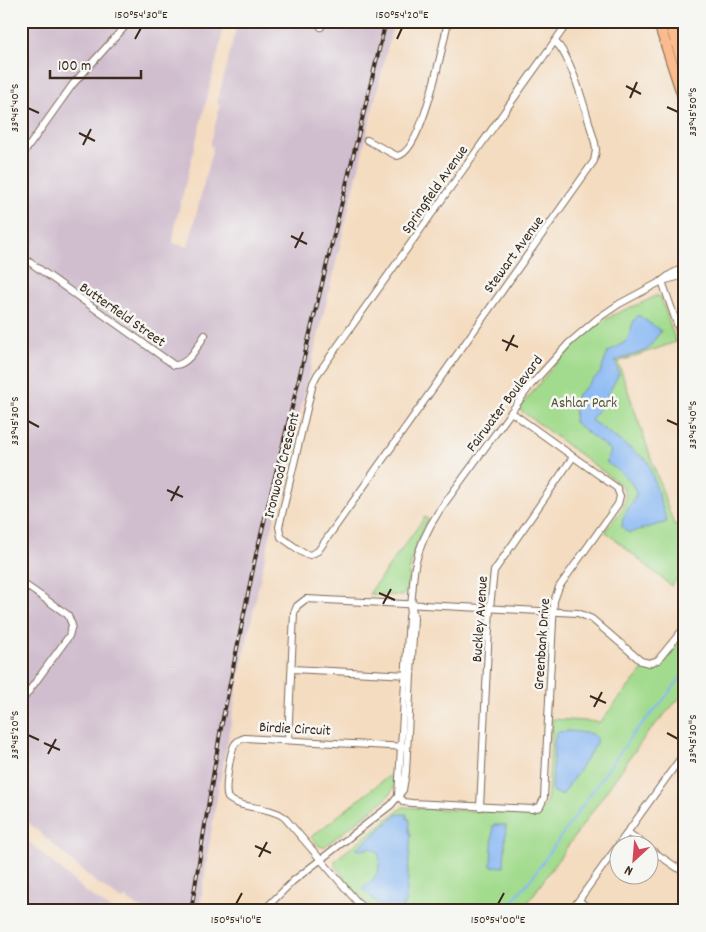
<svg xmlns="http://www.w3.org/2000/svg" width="706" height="932" font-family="Dekko,sans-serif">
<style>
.industrial{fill:#d0bdce}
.green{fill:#a2db8d;stroke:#6e8256}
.water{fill:#88b8f4;stroke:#627189}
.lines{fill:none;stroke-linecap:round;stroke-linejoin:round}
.stream{stroke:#88b8f4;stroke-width:2}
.street-casing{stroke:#7c6857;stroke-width:8}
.primary-casing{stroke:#7c6857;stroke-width:12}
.street{stroke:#fff;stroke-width:6}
.primary{stroke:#fbbb8c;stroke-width:10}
.rail-casing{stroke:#3b2a1e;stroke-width:4}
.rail{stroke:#f6f6f2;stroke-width:2;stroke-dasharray:5.5;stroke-linecap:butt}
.ticks{fill:none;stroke:#3b2a1e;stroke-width:2}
.labels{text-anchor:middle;stroke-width:5;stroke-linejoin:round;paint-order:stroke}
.street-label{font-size:15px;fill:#3b2a1e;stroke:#f6f6f2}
.park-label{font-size:15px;fill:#55563a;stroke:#f6f6f2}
.neatline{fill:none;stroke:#3b2a1e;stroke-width:2}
.ticks-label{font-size:12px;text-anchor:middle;fill:#3b2a1e}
</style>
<rect width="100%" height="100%" fill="#f6f6f2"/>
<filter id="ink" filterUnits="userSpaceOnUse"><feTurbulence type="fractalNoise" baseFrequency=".02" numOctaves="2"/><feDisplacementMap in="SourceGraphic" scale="10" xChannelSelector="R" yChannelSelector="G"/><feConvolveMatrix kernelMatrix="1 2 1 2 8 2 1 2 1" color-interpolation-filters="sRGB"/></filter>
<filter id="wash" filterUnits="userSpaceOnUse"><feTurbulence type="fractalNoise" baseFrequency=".0096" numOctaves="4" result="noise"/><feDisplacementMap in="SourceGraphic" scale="20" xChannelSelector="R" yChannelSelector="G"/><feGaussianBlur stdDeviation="1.12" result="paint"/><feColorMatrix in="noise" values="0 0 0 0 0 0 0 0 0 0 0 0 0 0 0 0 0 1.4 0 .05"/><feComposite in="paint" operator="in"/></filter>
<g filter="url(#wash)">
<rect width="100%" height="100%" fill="#f4dcc0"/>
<g class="industrial">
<polygon points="22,21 223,21 221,42 176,221 173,243 188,247 213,147 210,146 220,105 217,103 238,21 394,21 265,557 240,673 215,808 199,911 145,911 126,898 122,900 93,880 21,816"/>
<polygon points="21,835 86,892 113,911 21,911"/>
</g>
<g class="green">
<path d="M655 296H659L661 298 676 342 618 362 674 525 685 522V570L671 586 605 531C615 517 634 502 621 485L519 409C546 376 572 338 610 317 625 308 641 305 655 296Z"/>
<path d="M425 517 428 519C415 543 409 565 407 591L402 596 369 594Z"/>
<path d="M685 633V692L646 735 522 911H375L360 896 335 866V860L403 807 533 814C543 809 546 806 548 795L552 719 600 722 645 667 657 665Z"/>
<path d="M394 772 398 773C396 784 393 791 386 799L324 847 319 846 311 837Z"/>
</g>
<g class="water">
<path d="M638 315 661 331 647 350 615 361 619 374 602 405 591 420 648 461 667 522 629 533 622 527C622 514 631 506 636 494 633 478 618 471 606 462L611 451 574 422 575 401 577 395 600 373 608 352 625 342 629 336 633 322Z"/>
<path d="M570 731 593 734C597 737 597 741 595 746L563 794 561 795 552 791 554 742 557 732Z"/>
<path d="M398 814H407V819H410L409 833H411L406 904H403V911H385L362 888C375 881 383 868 378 852L371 848 361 850 356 849Z"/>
<polygon points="493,825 506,825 504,867 491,866"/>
</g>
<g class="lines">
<polyline class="stream" points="504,911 531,879 632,735 662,702 685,672"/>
</g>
</g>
<g filter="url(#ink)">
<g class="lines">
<g class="street-casing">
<g id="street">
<polyline points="316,21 321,27"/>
<path d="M555 42C572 55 588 120 595 143L596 150 594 161 318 551 310 555 303 553 281 537 279 527 313 383 317 375 569 21"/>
<path d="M367 140 397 156C422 154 443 44 448 21"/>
<polyline points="21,157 73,84 130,21"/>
<path d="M21 256 174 365C188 366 198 345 205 335"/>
<polyline points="663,280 671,274 685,267"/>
<polyline points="662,281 685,347"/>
<polyline points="21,582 68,615 72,625 69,636 21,702"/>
<polyline points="292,669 409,675"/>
<polyline points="288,740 294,613 297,606 306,599 578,613 592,619 641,661 649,663 658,660 685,627"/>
<path d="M398 796 409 617C413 600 412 583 415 566 419 546 428 528 439 511L530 386 569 343 597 319 619 304 662 281 685 275"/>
<polyline points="398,796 404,802 412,803 532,809 540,807 544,798 554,601 559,587 618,504 620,496 617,488 511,412"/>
<polyline points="480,807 490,608 494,571 573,457"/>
<polyline points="627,832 644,844"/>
<polyline points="648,848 685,873"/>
<polyline points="579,901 593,911"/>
<polyline points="21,907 26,911"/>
<polyline points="263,911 293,881 391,805 403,790 406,772 414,618 412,607"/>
<path d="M365 911 284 817C267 805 242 810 228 798 224 791 230 751 235 744 238 740 241 739 245 738L407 747"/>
<polyline points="571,911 685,752"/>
</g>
</g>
<g class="primary-casing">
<g id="primary">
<polyline points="658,21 685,103"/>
<polyline points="669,21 685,70"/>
</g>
</g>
<use href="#street" class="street"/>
<use href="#primary" class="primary"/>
<g class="rail-casing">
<polyline id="rail" points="191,911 220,733 255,559 386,21"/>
</g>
<use href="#rail" class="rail"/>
</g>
</g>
<path class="ticks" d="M135 39 141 28M397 39 402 28M626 86 641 94M630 98 637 82M667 107 678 112M28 108 39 113M79 133 95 141M83 145 91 129M291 236 307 244M295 248 303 232M502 340 518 347M506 351 514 335M667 420 678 425M28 421 39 427M167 490 183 497M171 501 179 486M379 593 395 600M383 604 391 589M590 696 606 703M594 707 602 692M667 733 678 739M28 735 39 740M44 743 60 750M48 754 56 739M255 846 271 853M259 857 267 842M236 904 242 893M498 904 504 893"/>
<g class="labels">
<g class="street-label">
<text transform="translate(434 189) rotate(-55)" y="5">Springfield Avenue</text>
<text transform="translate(513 254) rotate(-54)" y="5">Stewart Avenue</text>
<text transform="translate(123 314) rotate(35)" y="5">Butterfield Street</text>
<text transform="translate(504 403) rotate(-53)" y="5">Fairwater Boulevard</text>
<text transform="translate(281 465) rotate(-76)" y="5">Ironwood Crescent</text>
<text transform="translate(479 619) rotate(-86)" y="5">Buckley Avenue</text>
<text transform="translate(541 644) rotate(-86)" y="5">Greenbank Drive</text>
<text transform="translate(295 728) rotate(3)" y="5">Birdie Circuit</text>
</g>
<g class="park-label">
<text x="584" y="407">Ashlar Park</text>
</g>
</g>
<rect width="706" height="932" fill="none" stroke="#f6f6f2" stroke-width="55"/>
<g transform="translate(634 860) rotate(206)"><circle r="24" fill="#f6f6f2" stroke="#aba49d"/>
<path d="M0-4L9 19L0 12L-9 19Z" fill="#d1495b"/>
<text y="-8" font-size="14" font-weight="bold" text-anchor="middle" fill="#3b2a1e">N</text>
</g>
<path d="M50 70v8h91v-8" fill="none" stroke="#3b2a1e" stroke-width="2.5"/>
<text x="58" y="70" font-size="15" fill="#3b2a1e" stroke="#f6f6f2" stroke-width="4" paint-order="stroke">100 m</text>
<rect x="28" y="28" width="650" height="876" class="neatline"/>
<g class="ticks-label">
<text x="141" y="18">150°54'30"E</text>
<text x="402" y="18">150°54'20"E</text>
<text transform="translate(14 108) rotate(-90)" y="4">33°45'40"S</text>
<text transform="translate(692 112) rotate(-90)" y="4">33°45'50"S</text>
<text transform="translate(14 421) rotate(-90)" y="4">33°45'30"S</text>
<text transform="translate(692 425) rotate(-90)" y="4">33°45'40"S</text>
<text transform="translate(14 735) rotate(-90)" y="4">33°45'20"S</text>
<text transform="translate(692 739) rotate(-90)" y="4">33°45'30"S</text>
<text x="236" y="923">150°54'10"E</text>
<text x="498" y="923">150°54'00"E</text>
</g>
</svg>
